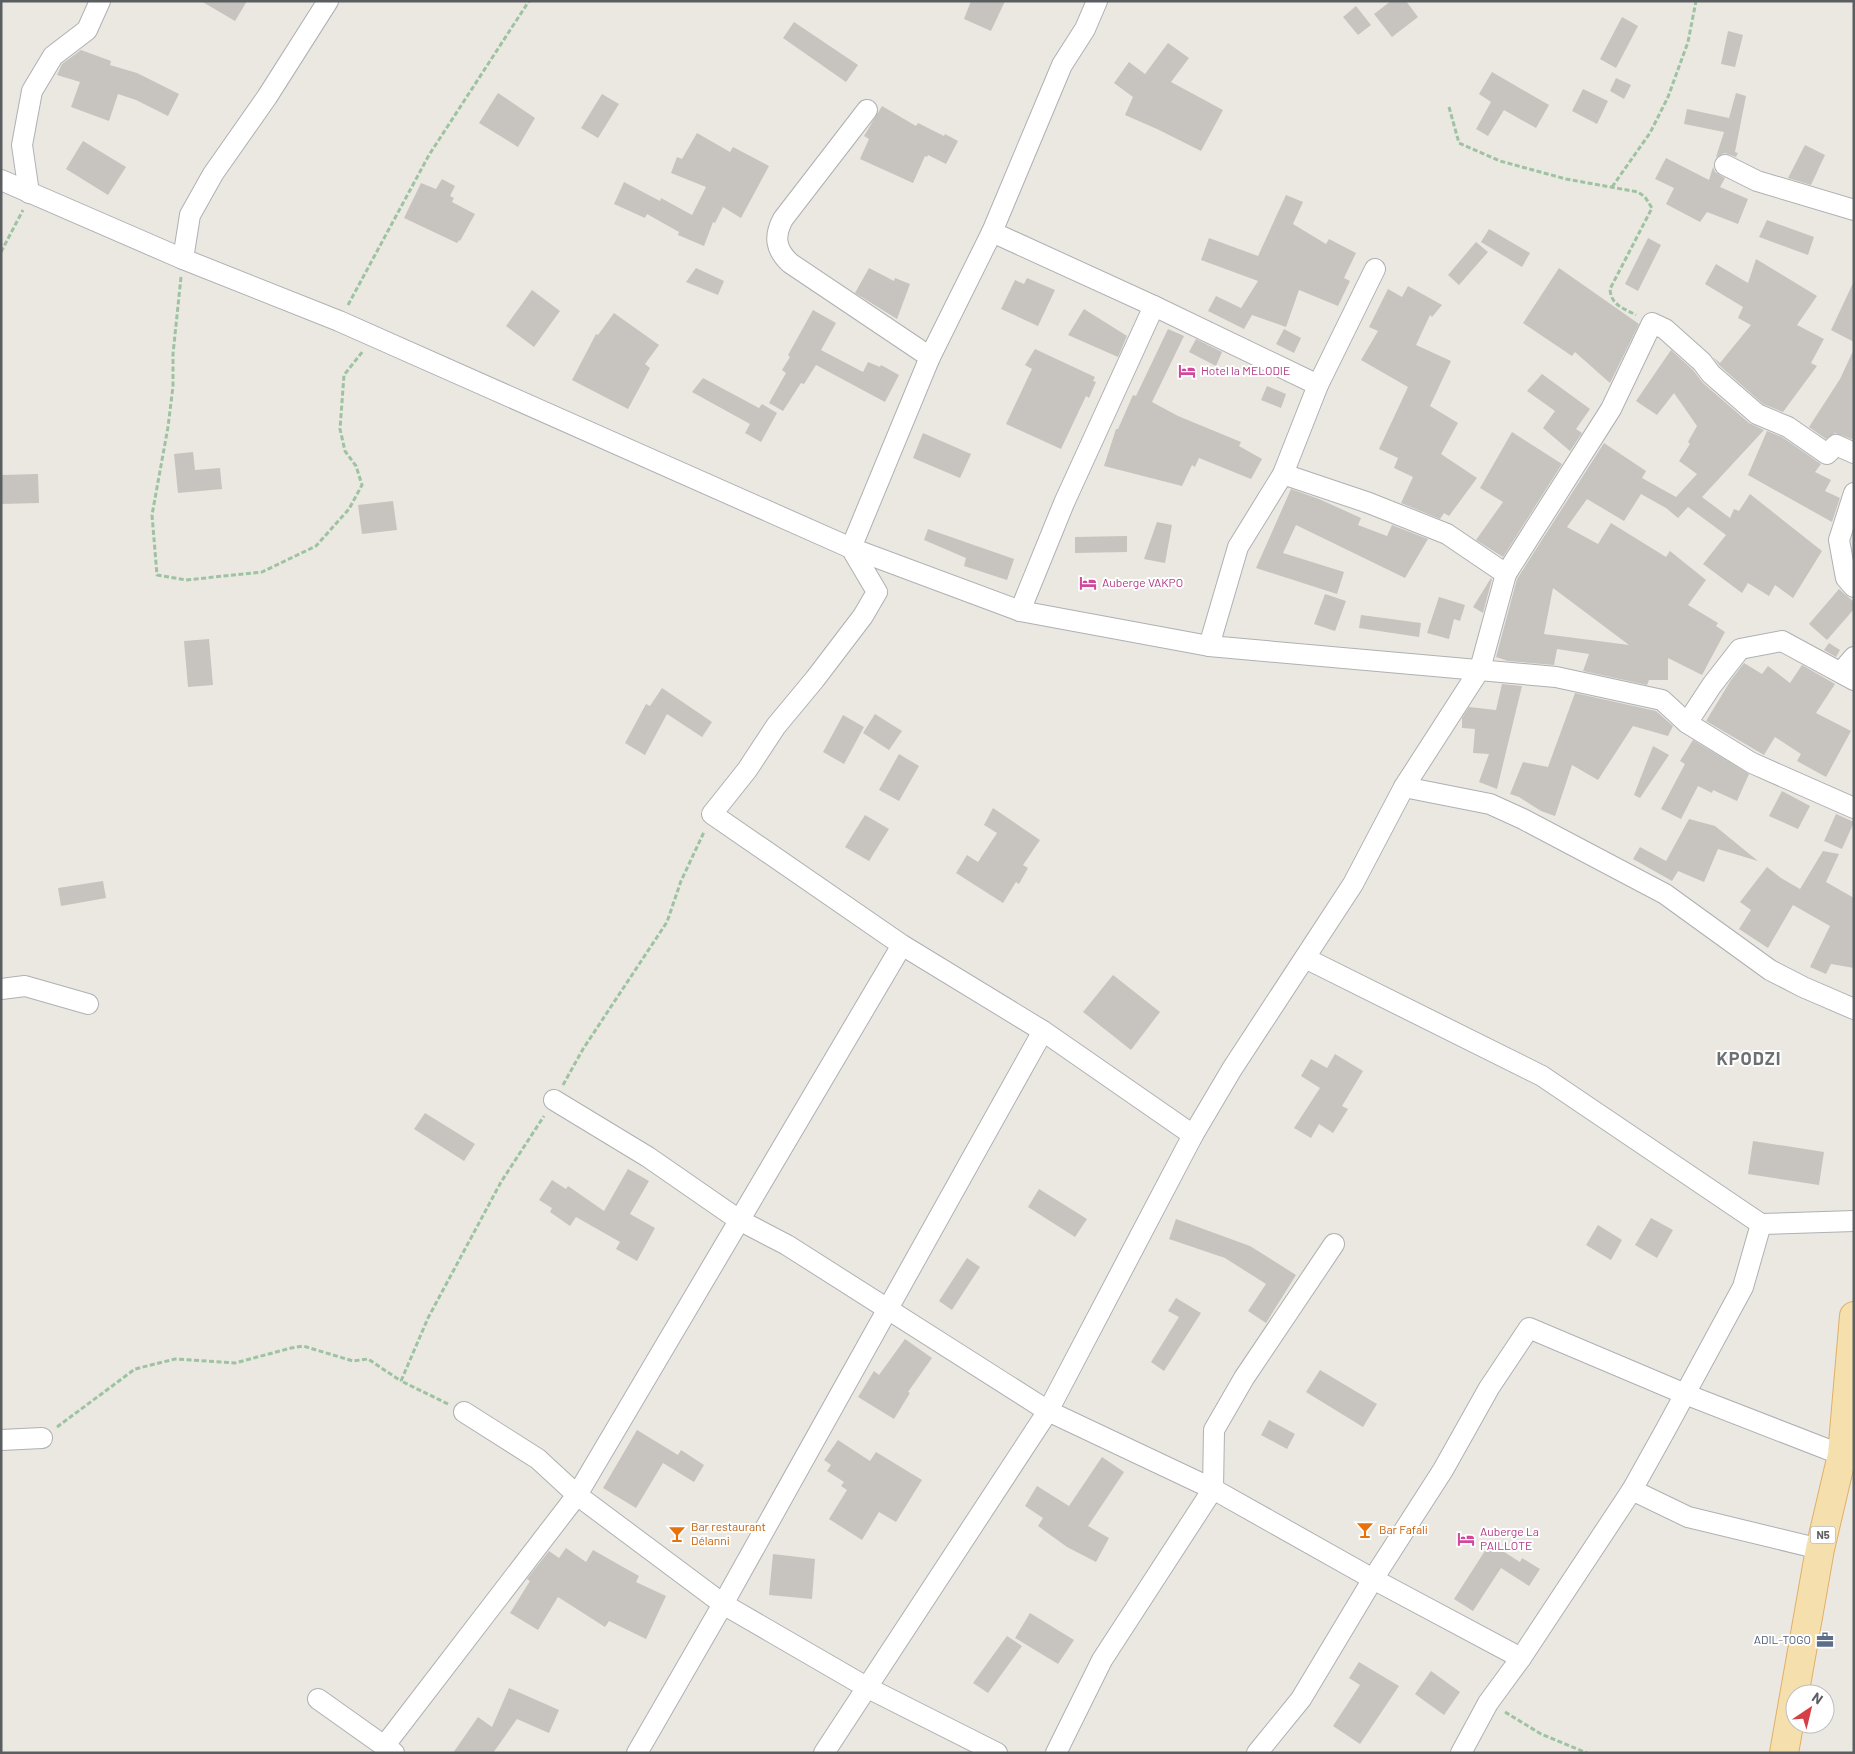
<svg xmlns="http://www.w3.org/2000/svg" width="1855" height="1754" font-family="Barlow,sans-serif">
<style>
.building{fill:#c7c3bf;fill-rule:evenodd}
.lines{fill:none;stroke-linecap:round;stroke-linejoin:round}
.street-casing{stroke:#aeb0b3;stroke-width:22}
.primary-casing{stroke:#e1ae66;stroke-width:30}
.path{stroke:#9dc3a2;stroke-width:3;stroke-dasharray:5 2.5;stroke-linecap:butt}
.street{stroke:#fff;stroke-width:20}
.primary{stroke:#f5e0ad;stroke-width:28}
.labels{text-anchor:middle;stroke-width:4;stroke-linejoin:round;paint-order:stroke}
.shield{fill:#fff;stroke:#8c8e90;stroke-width:1}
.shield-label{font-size:11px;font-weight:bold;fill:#5a5e61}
.hotel-label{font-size:12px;fill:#b23c85;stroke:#fff;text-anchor:start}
.food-label{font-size:12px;fill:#c56008;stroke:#fff;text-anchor:start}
.service-label{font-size:12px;fill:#4e5e75;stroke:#fff;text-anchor:end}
.district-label{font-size:18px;font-weight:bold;letter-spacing:1px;fill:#6c7073;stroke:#fff}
</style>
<rect width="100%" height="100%" fill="#ebe8e2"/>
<g class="building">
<polygon points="201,1 247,1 235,21"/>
<polygon points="971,1 1005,1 991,31 964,19"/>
<polygon points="1391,1 1406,1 1418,17 1392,37 1374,14"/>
<polygon points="1356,6 1371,25 1358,35 1343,17"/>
<polygon points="1622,17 1638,26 1616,68 1600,59"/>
<polygon points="794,22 858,65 846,82 783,38"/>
<polygon points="1728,31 1743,35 1735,67 1721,64"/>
<polygon points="1168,43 1189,58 1171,82 1223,110 1201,151 1157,129 1125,115 1133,97 1114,83 1129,62 1145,74"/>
<polygon points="81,50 111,61 110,65 137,73 179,94 168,116 136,100 118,94 109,121 71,107 80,82 57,75 62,64"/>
<polygon points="1492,72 1549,105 1536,128 1504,110 1488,136 1476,129 1491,102 1479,94"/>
<polygon points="1616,78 1631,85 1624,99 1610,91"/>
<polygon points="1583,89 1608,101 1597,124 1572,111"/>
<polygon points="498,93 535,118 518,147 479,123"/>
<polygon points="1736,93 1746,96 1735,152 1738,153 1736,157 1725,153 1716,157 1724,132 1684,124 1687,109 1729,118"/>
<polygon points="602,94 619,104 598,138 581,128"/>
<polygon points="882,106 916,126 918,123 944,136 945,134 958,141 946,164 928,155 927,157 925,156 913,183 860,159 869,139 864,136"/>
<polygon points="697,133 730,152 733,147 769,166 741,218 723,207 715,223 713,222 704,246 678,235 679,232 647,214 645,218 614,204 624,182 660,201 661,198 692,215 706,187 671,173 677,157 682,159"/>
<polygon points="83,141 126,167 108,195 66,169"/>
<polygon points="1805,145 1825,155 1811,185 1788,178"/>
<polygon points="1666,158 1709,180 1713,167 1715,172 1725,178 1720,187 1748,199 1738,224 1707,212 1700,222 1666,204 1674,188 1655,179"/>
<polygon points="442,179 455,186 450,196 454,198 452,202 475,214 460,241 459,240 457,243 404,218 421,183 436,189"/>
<polygon points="1286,195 1303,202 1293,224 1326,244 1329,239 1356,253 1344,278 1350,281 1338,306 1299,290 1286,327 1252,315 1244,329 1208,311 1216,296 1241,308 1258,281 1201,260 1209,238 1258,256"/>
<polygon points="1767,220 1814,237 1808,255 1759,237"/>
<polygon points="1489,229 1530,253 1522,267 1481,242"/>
<polygon points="1648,238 1661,245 1638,291 1625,284"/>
<polygon points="1476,242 1488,252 1459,285 1448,275"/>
<polygon points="1756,259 1817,296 1797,325 1824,339 1811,363 1817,366 1783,412 1763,404 1720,366 1713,357 1720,363 1751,325 1738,318 1743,307 1705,284 1716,264 1748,283"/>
<polygon points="696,268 724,281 718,295 686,282"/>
<polygon points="869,268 894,281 895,278 910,284 897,319 855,293"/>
<polygon points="1559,268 1639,324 1610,383 1575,352 1572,356 1523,323"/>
<polygon points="1027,278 1055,290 1038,326 1001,309 1015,280 1024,284"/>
<polygon points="1854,281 1854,342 1831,330"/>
<polygon points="1408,286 1442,305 1432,317 1430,315 1416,345 1451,361 1430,406 1458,423 1441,454 1477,478 1449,516 1444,513 1440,519 1401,503 1413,477 1394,468 1398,458 1379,449 1408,387 1361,360 1378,331 1369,327 1388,289 1402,297"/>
<polygon points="532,290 560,311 534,347 506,326"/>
<polygon points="1084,309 1127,336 1118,357 1068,335"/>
<polygon points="813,310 836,323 821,350 863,372 868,362 880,367 881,365 899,375 885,402 816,365 804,384 801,383 783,411 769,403 786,373 782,370 790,357 788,355"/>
<polygon points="614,313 659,345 645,364 650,368 628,409 572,380 596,334 598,335"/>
<polygon points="1168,329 1184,336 1152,402 1178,416 1241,442 1239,446 1262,459 1251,479 1199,458 1195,467 1192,465 1182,486 1104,466 1116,429 1118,429 1133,395 1136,396"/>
<polygon points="1284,329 1301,338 1294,353 1276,344"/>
<polygon points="1196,339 1222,352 1216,366 1189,352"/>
<polygon points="1035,349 1095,377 1093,381 1096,382 1089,398 1086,396 1061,449 1006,424 1032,369 1025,365"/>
<polygon points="1854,349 1854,440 1835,433 1826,439 1809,427 1840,379"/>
<path d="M1671 350 1693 370 1703 383 1749 423 1764 430 1702 497 1730 518 1734 509 1739 511 1750 494 1822 551 1793 598 1775 585 1769 596 1748 583 1742 593 1703 564 1726 535 1688 507 1678 518 1666 508 1641 494 1624 521 1587 499 1567 527 1598 544 1611 523 1666 557 1670 551 1706 580 1688 605 1718 623 1716 626 1725 632 1702 675 1668 658V680H1649L1647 685 1583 671 1589 654 1557 649 1554 665 1508 661 1496 657 1517 579 1604 443 1646 471 1642 478 1676 497 1697 474 1679 461 1690 444 1688 442 1697 426 1674 393 1657 415 1636 401ZM1553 588 1629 645 1544 634Z"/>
<polygon points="1542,374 1590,409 1576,429 1582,433 1570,451 1543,428 1555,411 1527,391"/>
<polygon points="703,378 759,408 762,404 777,413 761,442 745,433 750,424 692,392"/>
<polygon points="1267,386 1286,394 1281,408 1261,400"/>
<polygon points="1767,431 1782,437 1821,464 1815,472 1831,480 1825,491 1840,498 1832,522 1748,475"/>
<polygon points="1512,432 1562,464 1503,557 1476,540 1503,502 1480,488"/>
<polygon points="923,433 971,454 960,478 913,458"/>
<polygon points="193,452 195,470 220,468 222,489 178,493 174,454"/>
<polygon points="38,474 39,503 1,504 1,475"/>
<polygon points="1291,489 1319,499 1361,518 1358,525 1387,536 1392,525 1428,539 1405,578 1296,525 1283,553 1344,572 1337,594 1256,568"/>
<polygon points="393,501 397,530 362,534 358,505"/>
<polygon points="1157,522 1172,525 1165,563 1144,559"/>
<polygon points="928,529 1014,559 1007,580 964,566 966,558 924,540"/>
<polygon points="1127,536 1127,552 1075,553 1075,537"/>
<polygon points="1491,578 1492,579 1483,613 1473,607"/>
<polygon points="1839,589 1854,602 1854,609 1827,640 1809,624"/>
<polygon points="1325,594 1346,601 1335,631 1314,624"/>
<polygon points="1439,597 1465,605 1460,621 1454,619 1449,639 1427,633"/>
<polygon points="1361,615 1421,623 1419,637 1359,628"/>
<polygon points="209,639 213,685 188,687 184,641"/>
<polygon points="1829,643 1840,650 1836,657 1824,650"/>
<polygon points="1744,663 1762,674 1768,666 1790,683 1802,665 1835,684 1816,713 1851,731 1826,777 1797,761 1801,754 1775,737 1764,755 1706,721 1731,680"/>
<polygon points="1502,684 1522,686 1497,789 1479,782 1489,754 1473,753 1475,729 1462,728 1462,718 1469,707 1496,710"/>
<polygon points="662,688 712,722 702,737 667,714 645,755 625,743 646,704 650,706"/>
<polygon points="1575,693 1656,711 1673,726 1668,736 1633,726 1598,780 1572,765 1555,816 1541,811 1519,797 1510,794 1523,762 1548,767"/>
<polygon points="875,714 902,731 889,750 863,733"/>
<polygon points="843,715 864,727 844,764 823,752"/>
<polygon points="1693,740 1749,774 1737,801 1713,790 1712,793 1698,786 1681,819 1661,809 1685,764 1680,761"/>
<polygon points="1653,746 1669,755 1640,798 1634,795"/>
<polygon points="899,754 919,766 899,801 879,790"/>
<polygon points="1782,791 1810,806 1798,829 1769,816"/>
<polygon points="993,808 1040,840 1023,865 1028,868 1019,884 1016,882 1003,903 956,873 967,855 978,862 997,833 984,825"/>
<polygon points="1836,814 1854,822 1842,849 1824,841"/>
<polygon points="865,815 889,829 869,861 845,847"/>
<polygon points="1689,819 1715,826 1758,861 1718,849 1704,882 1678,871 1672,881 1633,859 1640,847 1666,861"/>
<polygon points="1823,851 1839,854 1826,882 1854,898 1854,968 1831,964 1826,974 1810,967 1830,926 1793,905 1768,948 1739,929 1751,910 1740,902 1767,867 1781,878 1800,889"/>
<polygon points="103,881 106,898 61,906 58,888"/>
<polygon points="1113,975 1160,1012 1131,1050 1083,1012"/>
<polygon points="1335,1054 1363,1071 1342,1106 1348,1109 1333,1133 1319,1124 1311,1138 1294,1128 1320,1088 1301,1076 1311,1059 1327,1068"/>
<polygon points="425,1113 475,1144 464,1161 414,1129"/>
<polygon points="1753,1141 1824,1152 1819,1185 1748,1174"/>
<polygon points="628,1169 649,1181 630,1214 655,1228 637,1261 616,1249 620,1242 576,1217 570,1226 550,1212 552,1208 539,1200 552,1180 566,1189 568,1186 604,1211"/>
<polygon points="1039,1189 1087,1219 1075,1237 1028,1207"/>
<polygon points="1651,1218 1673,1230 1657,1258 1635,1245"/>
<polygon points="1176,1219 1250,1246 1296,1275 1266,1323 1248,1311 1266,1284 1225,1258 1169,1239"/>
<polygon points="1598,1225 1622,1240 1611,1260 1586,1245"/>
<polygon points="967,1258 980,1267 952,1310 939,1301"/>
<polygon points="1176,1298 1201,1313 1164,1371 1151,1362 1179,1317 1168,1311"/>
<polygon points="905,1339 932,1358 908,1392 910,1393 894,1419 858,1397 874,1371 879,1375"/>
<polygon points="1320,1370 1377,1404 1363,1427 1306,1392"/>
<polygon points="1269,1420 1295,1434 1287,1449 1261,1435"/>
<polygon points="637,1430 678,1455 681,1450 704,1465 694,1482 663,1463 636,1508 603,1488"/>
<polygon points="838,1440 870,1461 876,1452 922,1480 896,1522 879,1512 862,1540 829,1519 847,1490 841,1486 844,1482 827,1471 831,1465 824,1460"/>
<polygon points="1102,1457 1124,1472 1088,1526 1109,1538 1096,1562 1067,1547 1038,1526 1043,1518 1025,1506 1037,1486 1069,1506"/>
<polygon points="1490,1543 1520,1562 1522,1558 1540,1569 1529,1586 1501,1568 1473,1611 1454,1599"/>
<polygon points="566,1548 586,1562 593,1550 639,1576 636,1582 666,1596 646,1639 609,1621 605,1627 558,1597 538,1630 510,1613 530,1581 527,1579 549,1551 559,1558"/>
<polygon points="773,1554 815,1559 812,1599 769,1595"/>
<polygon points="1030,1613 1074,1640 1058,1664 1015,1638"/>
<polygon points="1007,1636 1022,1646 988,1693 973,1683"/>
<polygon points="1359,1662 1399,1686 1360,1744 1333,1726 1360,1685 1349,1678"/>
<polygon points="1431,1671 1460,1692 1444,1715 1415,1694"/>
<polygon points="509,1688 559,1710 549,1733 517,1719 493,1753 453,1753 478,1717 492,1727"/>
</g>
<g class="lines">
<g class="street-casing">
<g id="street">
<polyline points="1097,1 1085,29 1062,65 992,232 930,357 851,548 877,592 863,616 815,679 776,726 747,770 712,814 902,945 1043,1031 1193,1135"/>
<path d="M867 110 783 219C774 236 775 249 790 263L930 357"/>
<polyline points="1725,165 1757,181 1854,210"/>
<polyline points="1,180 183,259 339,321 851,548 1020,611 1209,646 1556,677 1662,700 1687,723 1712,685 1740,649 1782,641 1854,680"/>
<polyline points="29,193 22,145 32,91 53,56 87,30 100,1"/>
<polyline points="992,232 1154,306 1318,385"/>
<polyline points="183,259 190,215 213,174 267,97 328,1"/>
<polyline points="1283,474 1369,503 1447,534 1506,574"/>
<polyline points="1854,493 1839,540 1846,578 1854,587"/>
<polyline points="1020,611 1064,503 1154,306"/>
<polyline points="1209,646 1238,547 1283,474 1318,385 1375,269"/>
<polyline points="1841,672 1854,657"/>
<polyline points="1687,723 1752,763 1854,808"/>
<polyline points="1404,787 1490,804 1523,819 1665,894 1770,970 1803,987 1854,1009"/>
<polyline points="1305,958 1542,1076 1761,1224 1854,1221"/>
<polyline points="1,989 25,986 88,1004"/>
<polyline points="554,1100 648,1157 739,1220 787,1245 1048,1411 1213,1489 1373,1579 1521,1658"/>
<polyline points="464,1412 538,1459 577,1495 723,1604 868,1688 997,1753"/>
<polyline points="1,1440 42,1438"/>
<polyline points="1632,1490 1688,1517 1820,1549"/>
<polyline points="318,1699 394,1753"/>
<polyline points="385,1745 577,1495 902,945"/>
<polyline points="637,1753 723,1604 1043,1031"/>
<polyline points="824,1753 1048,1411 1193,1135 1232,1069 1353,884 1404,787 1480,669 1506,574 1611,409 1652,323 1665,329 1702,362 1711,374 1757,414 1788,427 1827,454 1836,445 1854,453"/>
<polyline points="1056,1753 1102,1660 1213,1489 1214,1430 1244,1378 1334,1244"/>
<polyline points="1257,1753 1301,1699 1373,1579 1443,1470 1489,1388 1529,1328 1685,1394 1842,1455"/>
<polyline points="1461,1753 1488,1703 1521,1658 1632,1490 1666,1429 1743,1287 1761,1224"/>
</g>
</g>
<g class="primary-casing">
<polyline id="primary" points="1784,1753 1820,1549 1842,1455 1854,1316"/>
</g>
<g class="path">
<path d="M1449 107 1459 143 1500 161 1566 179 1638 192 1645 197 1652 208 1610 289C1611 305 1623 308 1636 315"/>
<polyline points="1612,187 1650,133 1668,97 1688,42 1696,1"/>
<polyline points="1,252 23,210"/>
<polyline points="181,277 173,354 173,386 168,427 152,515 157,575 186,580 262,572 316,546 349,509 362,485 356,466 345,451 340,429 344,375 363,351"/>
<polyline points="348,305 429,155 529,1"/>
<polyline points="563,1085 583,1049 667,922 681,881 704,832"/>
<polyline points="448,1404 401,1381 428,1318 501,1182 544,1116"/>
<polyline points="57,1427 135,1369 175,1359 235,1363 291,1348 303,1346 353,1361 368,1359 401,1381"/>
<polyline points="1505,1712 1541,1734 1587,1753"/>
</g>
<use href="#street" class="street"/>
<use href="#primary" class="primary"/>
</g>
<defs>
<g id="hotel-bare" transform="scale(1.35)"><path d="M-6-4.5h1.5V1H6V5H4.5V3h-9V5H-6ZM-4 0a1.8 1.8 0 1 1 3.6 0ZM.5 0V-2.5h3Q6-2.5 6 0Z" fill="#d1479c" stroke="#fff" stroke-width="2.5" paint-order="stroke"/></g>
<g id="bar-bare" transform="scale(1.35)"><path d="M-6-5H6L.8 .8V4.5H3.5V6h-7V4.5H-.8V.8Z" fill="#e8710a" stroke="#fff" stroke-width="2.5" paint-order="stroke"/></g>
<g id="office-bare" transform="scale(1.35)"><path d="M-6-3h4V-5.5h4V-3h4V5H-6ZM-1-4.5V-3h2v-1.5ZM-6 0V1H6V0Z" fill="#5c6f8a" stroke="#fff" stroke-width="2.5" paint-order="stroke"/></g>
</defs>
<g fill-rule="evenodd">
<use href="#hotel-bare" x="1187" y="371"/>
<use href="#hotel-bare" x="1088" y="583"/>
<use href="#bar-bare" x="1365" y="1530"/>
<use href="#bar-bare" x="677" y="1534"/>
<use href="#hotel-bare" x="1466" y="1539"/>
<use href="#office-bare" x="1825" y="1640"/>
</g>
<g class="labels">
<rect class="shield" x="1810.5" y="1526.5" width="25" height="17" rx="4"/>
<g class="shield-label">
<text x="1823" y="1539">N5</text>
</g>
<g class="hotel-label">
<text x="1201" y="375">Hotel la MELODIE</text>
<text x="1102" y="587">Auberge VAKPO</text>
<text x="1480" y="1536">Auberge La<tspan x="1480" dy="14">PAILLOTE</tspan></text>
</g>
<g class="food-label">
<text x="691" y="1531">Bar restaurant<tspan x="691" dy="14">Délanni</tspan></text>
<text x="1379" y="1534">Bar Fafali</text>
</g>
<g class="service-label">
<text x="1811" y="1644">ADIL-TOGO</text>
</g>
<g class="district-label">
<text x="1749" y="1065">KPODZI</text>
</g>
</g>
<rect width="1855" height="1754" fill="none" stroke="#5a5e61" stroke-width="5"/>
<g transform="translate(1810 1709) rotate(35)"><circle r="24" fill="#ffffff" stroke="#bdbfc0"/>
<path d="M0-4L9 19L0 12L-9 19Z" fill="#d53f47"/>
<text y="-8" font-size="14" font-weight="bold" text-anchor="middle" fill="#5a5e61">N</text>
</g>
</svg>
